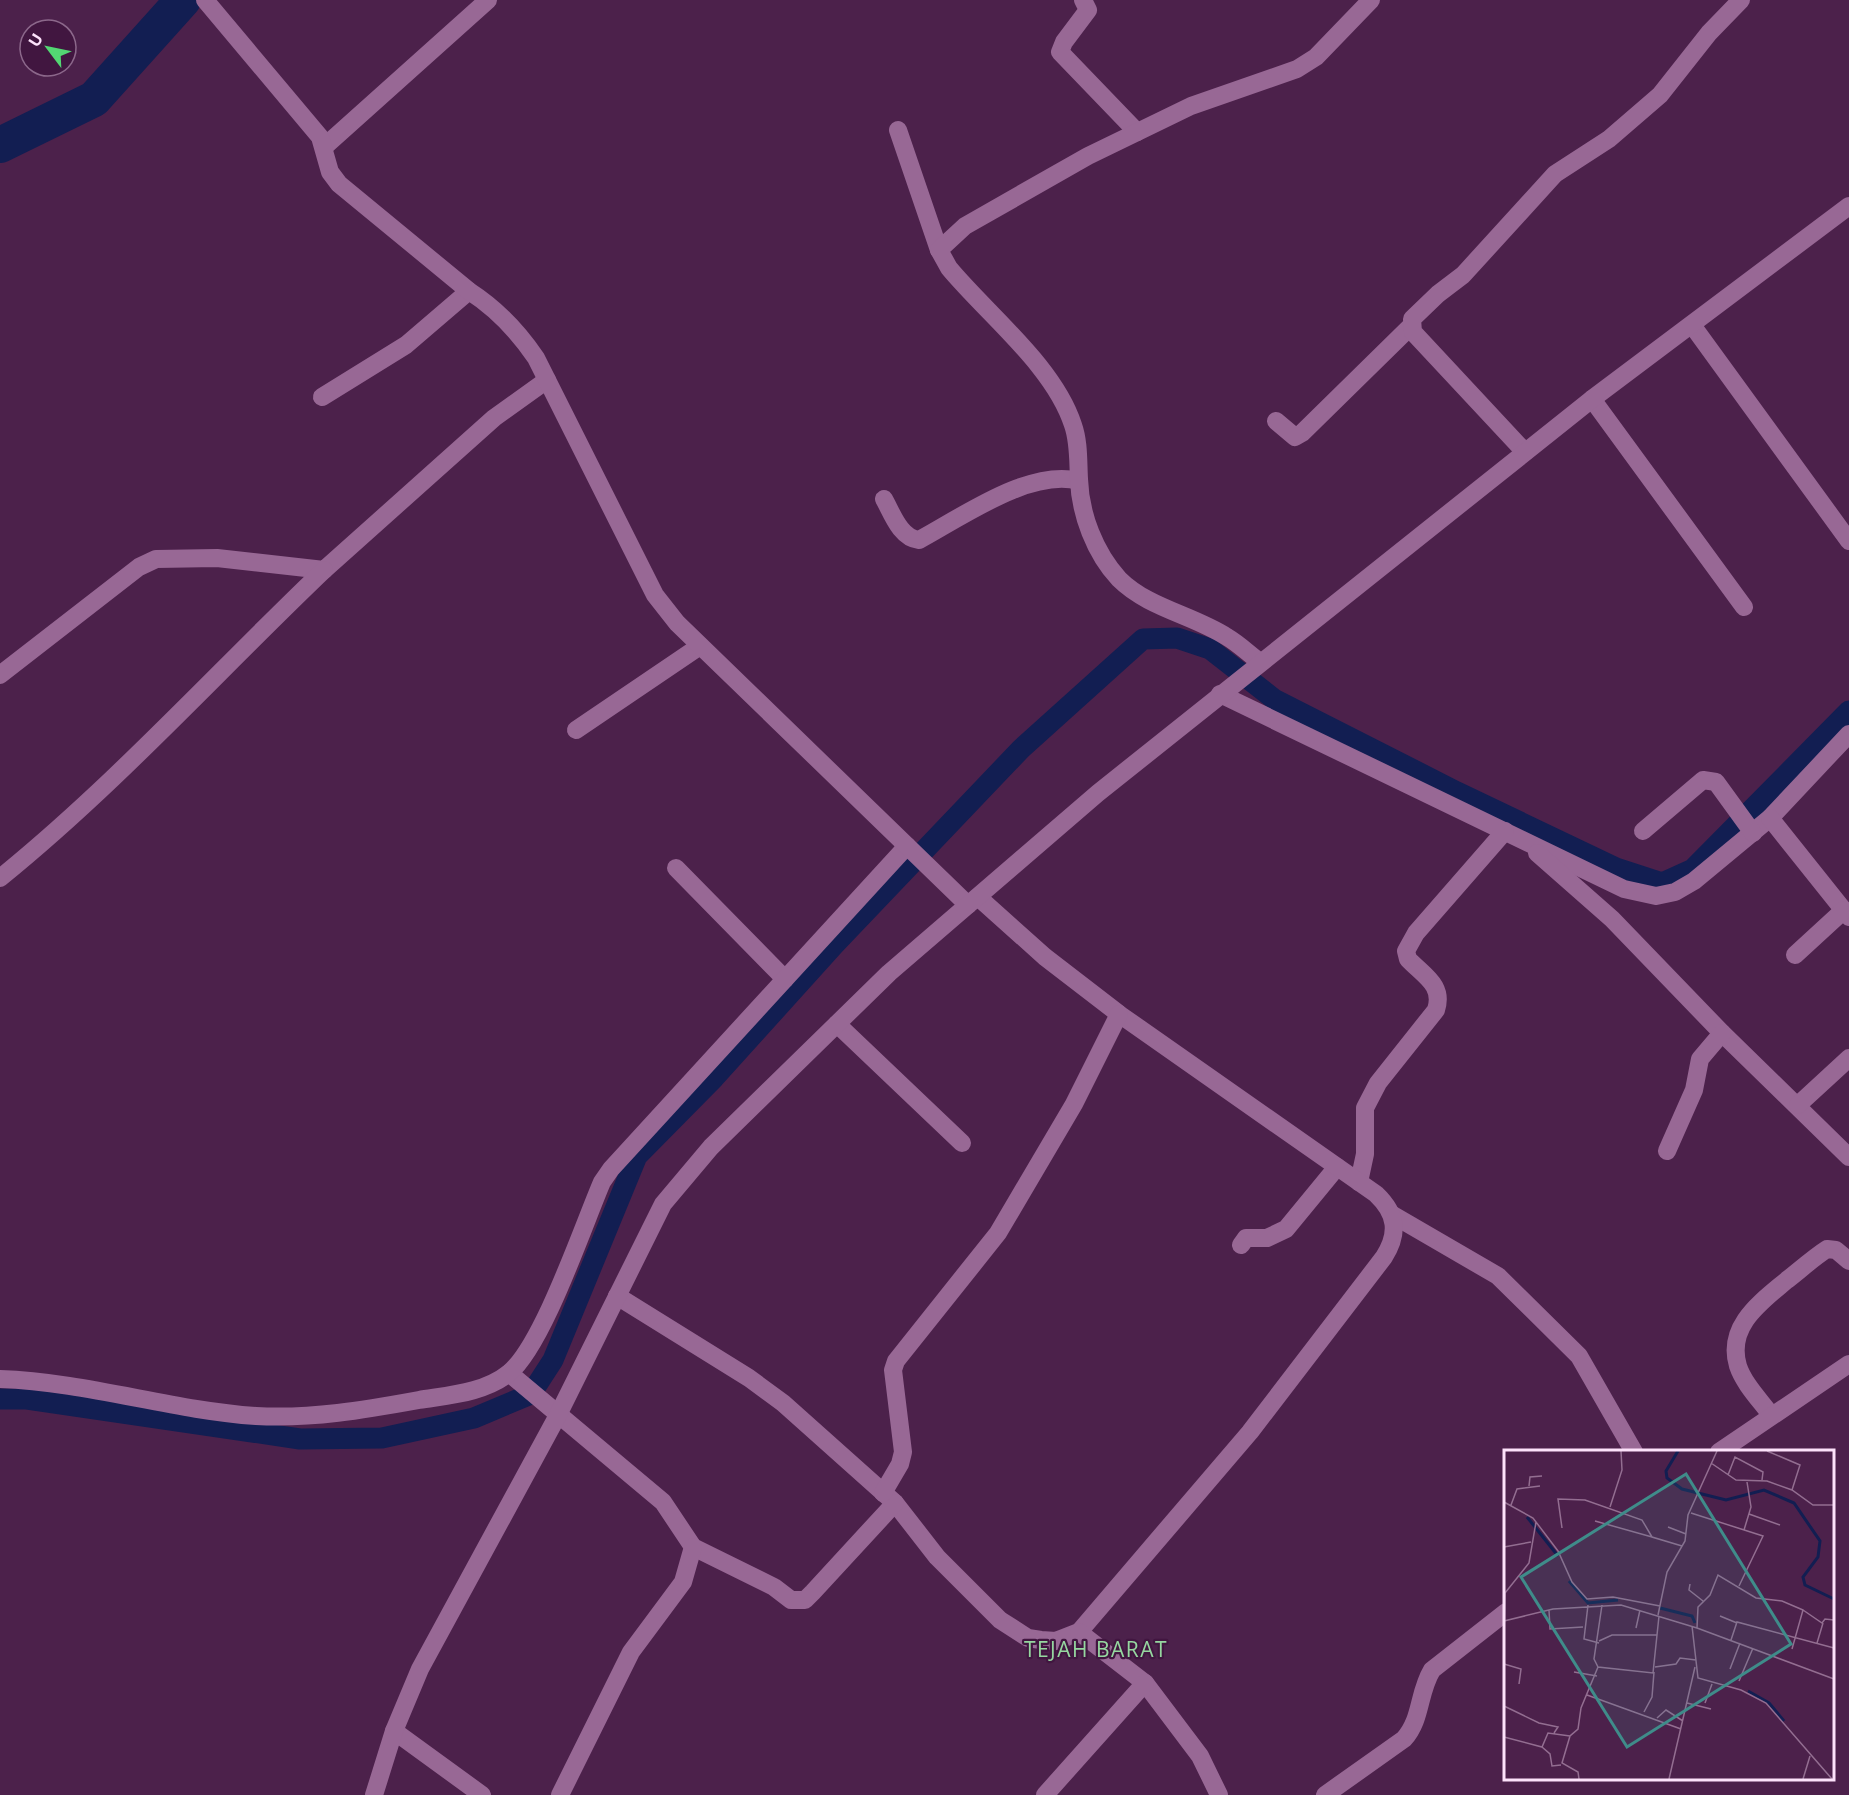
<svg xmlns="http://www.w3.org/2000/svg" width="1849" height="1795" font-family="'Open Sans',sans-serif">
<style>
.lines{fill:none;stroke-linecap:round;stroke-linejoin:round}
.canal{stroke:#121e52;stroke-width:21}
.river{stroke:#121e52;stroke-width:36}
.street{stroke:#986895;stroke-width:18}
.secondary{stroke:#986895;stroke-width:18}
.labels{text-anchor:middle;stroke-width:4.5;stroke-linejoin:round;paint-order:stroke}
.quarter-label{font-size:21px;letter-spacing:1.5px;fill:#96d7a0;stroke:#411640}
.inset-river{fill:none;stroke:#121e52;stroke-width:3}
.inset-road{fill:none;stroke:#936e91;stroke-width:1.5}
.view{fill:#3f8c8a;fill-opacity:0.15;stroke:#3f8c8a;stroke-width:3}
.inset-edge{fill:none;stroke:#fde2fb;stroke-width:3}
</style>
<rect width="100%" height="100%" fill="#4c214b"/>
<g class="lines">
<polyline class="canal" points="0,1399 27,1399 300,1439 382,1438 474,1418 531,1394 553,1360 637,1156 714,1078 835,944 1021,749 1143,639 1177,638 1210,649 1274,699 1457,792 1616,868 1662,883 1693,869 1849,711"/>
<polyline class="river" points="0,145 94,99 183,0"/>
<g class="street">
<polyline points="1083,0 1088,10 1064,42 1060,52 1137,132"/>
<polyline points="898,130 939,250"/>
<polyline points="324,147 488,0"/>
<polyline points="1692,325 1849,541"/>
<polyline points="322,397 406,345 469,291"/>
<polyline points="1592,399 1744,607"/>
<polyline points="1276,421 1295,437 1302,433 1412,325"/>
<polyline points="1525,452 1413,332 1412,319 1438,294 1463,275 1555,174 1609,139 1660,95 1709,33 1741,0"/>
<path d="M884 499C892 513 900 538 919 540 962 517 1030 468 1079 481"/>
<path d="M1260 662C1249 654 1239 644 1227 637 1193 615 1148 608 1119 579 1095 553 1080 514 1079 479 1078 461 1079 442 1073 425 1054 366 988 315 949 268L939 250 965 226 1088 156 1191 106 1297 69 1316 57 1371 0"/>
<polyline points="0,675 139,567 156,559 217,558 324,570 494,418 547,380"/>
<polyline points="1220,694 1624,889 1656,896 1675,892 1694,881 1770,818 1849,734"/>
<polyline points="576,730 700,646"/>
<polyline points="1770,818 1849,917"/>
<polyline points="1643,831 1703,780 1716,782 1753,833"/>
<polyline points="1537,853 1612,919 1722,1033 1849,1157"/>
<polyline points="676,868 785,979"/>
<path d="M0 878C116 784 216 673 324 570"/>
<polyline points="1795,955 1844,910"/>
<polyline points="837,1024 962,1143"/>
<polyline points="1798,1105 1849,1058"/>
<polyline points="1667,1151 1694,1090 1700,1059 1722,1033"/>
<path d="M1359 1182 1365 1154V1108L1378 1083 1436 1010C1444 985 1424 976 1408 959L1406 951 1416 933 1505 831"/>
<polyline points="1393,1215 1498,1276 1579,1356 1634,1452"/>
<polyline points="1241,1245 1246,1238 1267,1238 1286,1229 1337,1167"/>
<path d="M617 1296 749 1378 783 1403 895 1503 937 1557 1000 1620 1028 1638 1041 1640 1056 1641 1079 1632 1250 1432 1384 1257C1399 1233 1397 1214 1376 1194L1119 1014 1045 957 978 897"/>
<polyline points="509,1373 663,1502 693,1547 774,1587 791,1600 805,1600 813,1592 895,1503"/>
<path d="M0 1379C87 1382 170 1410 256 1416 312 1419 364 1410 419 1400 449 1395 484 1393 509 1373 543 1345 583 1226 602 1182L611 1169 907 846"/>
<path d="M1771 1415C1760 1400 1744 1384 1738 1366 1726 1326 1761 1302 1787 1280 1800 1270 1813 1258 1827 1249L1836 1250 1849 1261"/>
<polyline points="1719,1452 1849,1364"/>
<polyline points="883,1493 900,1464 903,1452 893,1370 896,1361 998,1233 1074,1104 1119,1014"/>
<polyline points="1079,1632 1145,1683 1200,1756 1219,1795"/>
<polyline points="394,1731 482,1795"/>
<polyline points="560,1795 631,1652 683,1582 693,1547"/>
<polyline points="1045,1795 1145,1683"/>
<path d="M1325 1795 1404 1739C1422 1719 1418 1693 1432 1670L1506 1612"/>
</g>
<g class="secondary">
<path d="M205 0 320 137 330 172 339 184 469 291C497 309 517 330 536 358L655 595 677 623 968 905"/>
<polyline points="374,1795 394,1731 420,1669 558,1415 663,1204 711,1147 889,973 1098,793 1592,399 1849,206"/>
</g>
</g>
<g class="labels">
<g class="quarter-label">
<text x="1096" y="1657">TEJAH BARAT</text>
</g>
</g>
<g transform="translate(1504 1450)">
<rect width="330" height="330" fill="#4c214b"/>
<path class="inset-river" d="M174 1 162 21 163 28 178 39 222 50 260 40 290 53 316 91 314 107 299 127 301 135 330 149M23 67 54 106M65 131 84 153 114 150M156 158 188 166 191 173M244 241 265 253 280 271"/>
<path class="inset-road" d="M263 1 296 15 288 40M207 13 232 30 263 31 288 40 309 55H330M224 25 231 7 259 22 258 30M25 36 26 27 38 26M0 52 29 68 54 101 68 132 83 149 109 147 156 156M7 55 13 39 36 36M106 57 118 20 117 1M187 63 259 86 235 136M245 64 276 75M91 71 148 87M164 77 182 84M58 78 54 49 81 50 138 70 148 87 178 96M240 80 247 57 243 32M0 97 27 92M186 134 185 140 199 151M84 155 80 189 95 193M98 155 90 209 94 217 149 223 155 166M45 160 46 179 79 177M299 160 318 173 321 169 330 170M154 165 163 122 181 91 184 65 213 1M216 166 233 173M0 171 49 159 117 155 193 178 330 229M188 176 194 228 237 240 262 253 328 329M132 178 136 160M193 178 194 157 206 145 214 125 252 148 278 151 299 160 288 199M0 186 1 143 25 113 32 72M227 190 233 172 330 198M95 191 108 185H153M313 193 319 173M0 214 17 219 15 234M151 217 172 214 176 208 192 210M226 219 236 193M70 222 93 226M235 231 249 198M83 245 177 279M183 253 207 259M201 253 208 234M0 256 35 273 54 277 50 283M140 262 148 247 150 222M153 268 162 260 179 271M0 287 38 297 44 283 66 286M38 297 46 304 48 316 57 315M75 329 74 322 58 313 66 286 74 279 77 258 94 217M165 329 191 217M299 329 306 306"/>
<path class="view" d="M182 24 287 194 123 297 17 127Z"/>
<rect width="330" height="330" class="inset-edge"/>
</g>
<g transform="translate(48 48) rotate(302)"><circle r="28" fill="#411640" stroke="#8c688b" stroke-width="1.5"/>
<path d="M0-4.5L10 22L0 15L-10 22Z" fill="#53d673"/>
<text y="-9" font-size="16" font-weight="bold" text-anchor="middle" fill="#fde2fb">U</text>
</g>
</svg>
